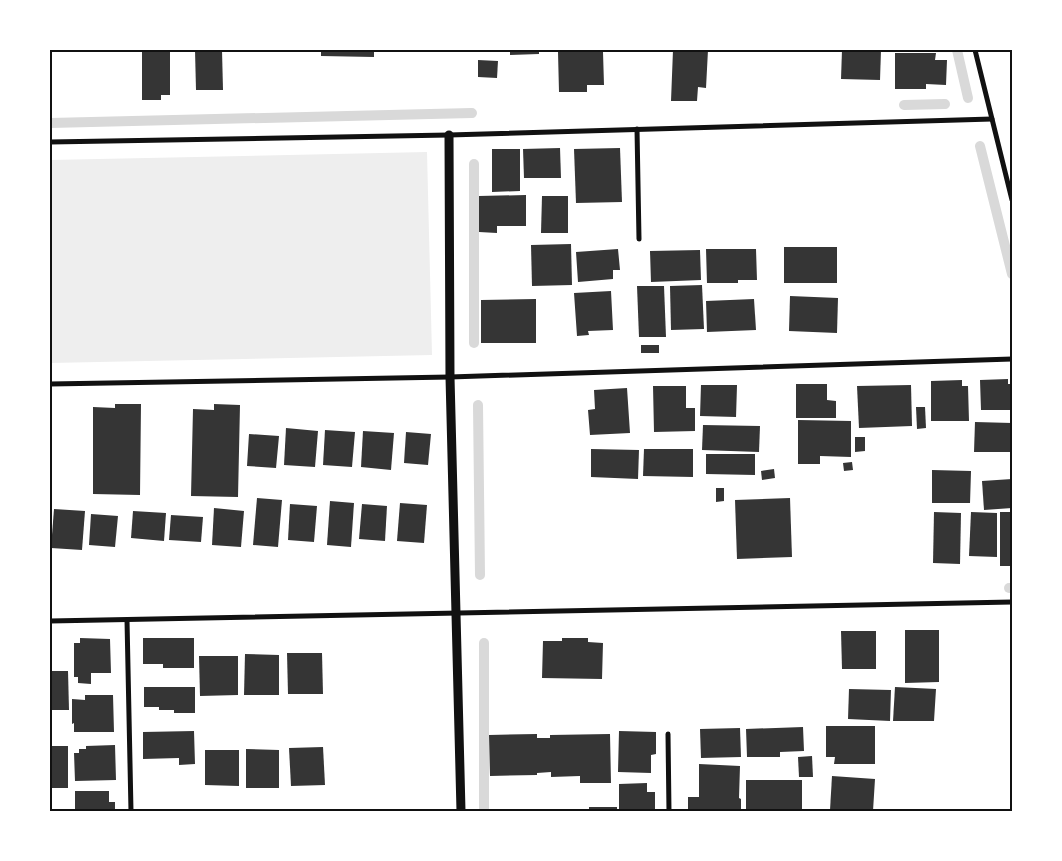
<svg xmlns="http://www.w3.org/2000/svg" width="1062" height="861" font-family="'Zilla Slab',serif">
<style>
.green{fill:#eee}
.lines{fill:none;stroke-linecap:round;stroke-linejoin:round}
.stream{stroke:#d9d9d9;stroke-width:10}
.building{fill:#353535}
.minor{stroke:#111;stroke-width:5}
.tertiary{stroke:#111;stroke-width:9}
.neatline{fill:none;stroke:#111;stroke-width:2}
</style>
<rect width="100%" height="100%" fill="#fff"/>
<polygon class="green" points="427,152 432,355 50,363 50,160"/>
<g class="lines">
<g class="stream">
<polyline points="957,50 968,98"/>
<polyline points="904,105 945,104"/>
<polyline points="50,123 472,113"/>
<polyline points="980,146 1012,274"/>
<polyline points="474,164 474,343"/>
<polyline points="478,405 480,575"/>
<polyline points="1009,588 1012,588"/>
<polyline points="484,811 484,643"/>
</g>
</g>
<g class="building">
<polygon points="142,50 170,50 170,95 161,95 161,100 142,100"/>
<polygon points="195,50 222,50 223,90 196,90"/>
<polygon points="321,50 374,50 374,57 321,56"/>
<polygon points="510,50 539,50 539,54 510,55"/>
<polygon points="673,50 708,50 706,88 698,87 697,101 671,101"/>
<polygon points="842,50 881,50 880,80 841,79"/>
<polygon points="558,52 603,52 604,85 587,85 587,92 559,92"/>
<polygon points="895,53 936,53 935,60 947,60 946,85 926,84 926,89 895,89"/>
<polygon points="478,60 498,61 497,78 478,77"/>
<polygon points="560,148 561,178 524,178 523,149"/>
<polygon points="620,148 622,202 576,203 574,149"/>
<polygon points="492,149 520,149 520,191 492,192"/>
<polygon points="526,195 526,226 497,226 497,233 479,232 479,196"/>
<polygon points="542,196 568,196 568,233 541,233"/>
<polygon points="571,244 572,285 532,286 531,245"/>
<rect x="784" y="247" width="53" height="36"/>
<polygon points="618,249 620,270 613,270 613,279 578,282 576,252"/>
<polygon points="706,249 756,249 757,280 738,280 738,283 707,283"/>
<polygon points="700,250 701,280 651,282 650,251"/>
<polygon points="702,285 704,329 671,330 670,286"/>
<polygon points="637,286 664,286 666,337 639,337"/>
<polygon points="611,291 613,330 588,331 589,335 577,336 574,293"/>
<polygon points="790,296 838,298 837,333 789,331"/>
<polygon points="536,299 536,343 481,343 481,300"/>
<polygon points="754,299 756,330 707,332 706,301"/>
<rect x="641" y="345" width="18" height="8"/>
<polygon points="1008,379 1008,384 1012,384 1012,410 981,410 980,380"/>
<polygon points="962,380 962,386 968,386 969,421 931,421 931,381"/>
<polygon points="796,384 827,384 827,400 836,401 836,418 796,418"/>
<polygon points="701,385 737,385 736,417 700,416"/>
<polygon points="911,385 912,426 859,428 857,386"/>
<polygon points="653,386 686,386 686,408 695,408 695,431 654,432"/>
<polygon points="627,388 630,433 590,435 588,410 595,409 594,390"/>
<polygon points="115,404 141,404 140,495 93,494 93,407 115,408"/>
<polygon points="214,404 240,405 238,497 191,496 193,409 214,410"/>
<polygon points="916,407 925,407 926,428 917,429"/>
<polygon points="798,420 851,421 851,457 820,456 820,464 798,464"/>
<polygon points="975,422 1012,423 1012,452 974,452"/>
<polygon points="703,425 760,426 759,452 702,450"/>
<polygon points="286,428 318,431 315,467 284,465"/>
<polygon points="325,430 355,432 352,467 323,465"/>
<polygon points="363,431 394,433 391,470 361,467"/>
<polygon points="406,432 431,434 428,465 404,463"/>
<polygon points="249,434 279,436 276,468 247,466"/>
<polygon points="855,437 865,437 865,451 855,452"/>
<polygon points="591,449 639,450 638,479 591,477"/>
<polygon points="644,449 693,449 693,477 643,476"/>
<polygon points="706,454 755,454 755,475 706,474"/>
<polygon points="852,462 853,470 844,471 843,463"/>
<polygon points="774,469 775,478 762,480 761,471"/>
<polygon points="932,470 971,471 970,503 932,503"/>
<polygon points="1012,479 1012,508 984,510 982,481"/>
<polygon points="716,488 724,488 724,501 716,502"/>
<polygon points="257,498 282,500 278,547 253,545"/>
<polygon points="790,498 792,557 737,559 735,500"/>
<polygon points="330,501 354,503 351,547 327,545"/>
<polygon points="400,503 427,505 424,543 397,541"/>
<polygon points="290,504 317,506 314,542 288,540"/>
<polygon points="362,504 387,506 385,541 359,539"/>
<polygon points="214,508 244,511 241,547 212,545"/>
<polygon points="54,509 85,511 82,550 51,548"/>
<polygon points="133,511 166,513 164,541 131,538"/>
<polygon points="934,512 961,513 960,564 933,563"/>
<polygon points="971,512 997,513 997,557 969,556"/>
<rect x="1000" y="512" width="12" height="54"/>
<polygon points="91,514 118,516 115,547 89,545"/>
<polygon points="171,515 203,517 201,542 169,540"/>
<polygon points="905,630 939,630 939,682 905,683"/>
<polygon points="841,631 876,631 876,669 842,669"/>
<polygon points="80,638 110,639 111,673 91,673 91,684 78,683 78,677 74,677 74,643 80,643"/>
<polygon points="143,638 194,638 194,668 163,668 163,664 143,664"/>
<polygon points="562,638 588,638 588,642 603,643 602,679 542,678 543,641 562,641"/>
<polygon points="287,653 322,653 323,694 288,694"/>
<polygon points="245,654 279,655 279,695 244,695"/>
<polygon points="199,656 238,656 238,695 200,696"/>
<polygon points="50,671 68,671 69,710 50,710"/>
<polygon points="144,687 195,687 195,713 174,713 174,710 159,710 159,707 144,707"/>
<polygon points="895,687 936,689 934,721 893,721"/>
<polygon points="849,689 891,690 890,721 848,719"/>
<polygon points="85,695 113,695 114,732 74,732 74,723 72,724 72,699 85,700"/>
<polygon points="826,726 875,726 875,764 834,764 835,757 826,757"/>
<polygon points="803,727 804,751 780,752 780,757 747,757 746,729"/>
<polygon points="740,728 741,757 701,758 700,729"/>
<polygon points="194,731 195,764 179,765 179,758 143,759 143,732"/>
<polygon points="619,731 656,732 656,754 651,755 651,773 618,772"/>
<polygon points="537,734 537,738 550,738 550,735 610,734 611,783 580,783 580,776 551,777 551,772 537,773 537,775 490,776 489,735"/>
<polygon points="115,745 116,780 75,781 74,753 79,753 79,749 86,749 86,746"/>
<rect x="50" y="746" width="18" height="42"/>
<polygon points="323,747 325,785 291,786 289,748"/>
<polygon points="246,749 279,750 279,788 246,788"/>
<polygon points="205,750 239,750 239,786 205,785"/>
<polygon points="812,756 813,777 799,777 798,757"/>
<polygon points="699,764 740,766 739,798 741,799 741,811 688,811 688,797 699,797"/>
<polygon points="832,776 875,779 873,811 830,810"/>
<polygon points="746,780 802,780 802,809 746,811"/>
<polygon points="647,783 647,792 655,792 655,811 619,811 619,784"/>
<polygon points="75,791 109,791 109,802 115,802 115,811 75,811"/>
<rect x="589" y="807" width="28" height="4"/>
</g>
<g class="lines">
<g class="minor">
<polyline points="975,50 1012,200"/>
<polyline points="637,129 639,239"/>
<polyline points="50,142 449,135 992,119"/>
<polyline points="50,384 450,377 1012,359"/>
<polyline points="127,620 131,811"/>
<polyline points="50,621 1012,602"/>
<polyline points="668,734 669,811"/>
</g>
<polyline class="tertiary" points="449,135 450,377 461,811"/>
</g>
<rect width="1062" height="861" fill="none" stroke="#ffffff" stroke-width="102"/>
<rect x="51" y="51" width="960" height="759" class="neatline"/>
</svg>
